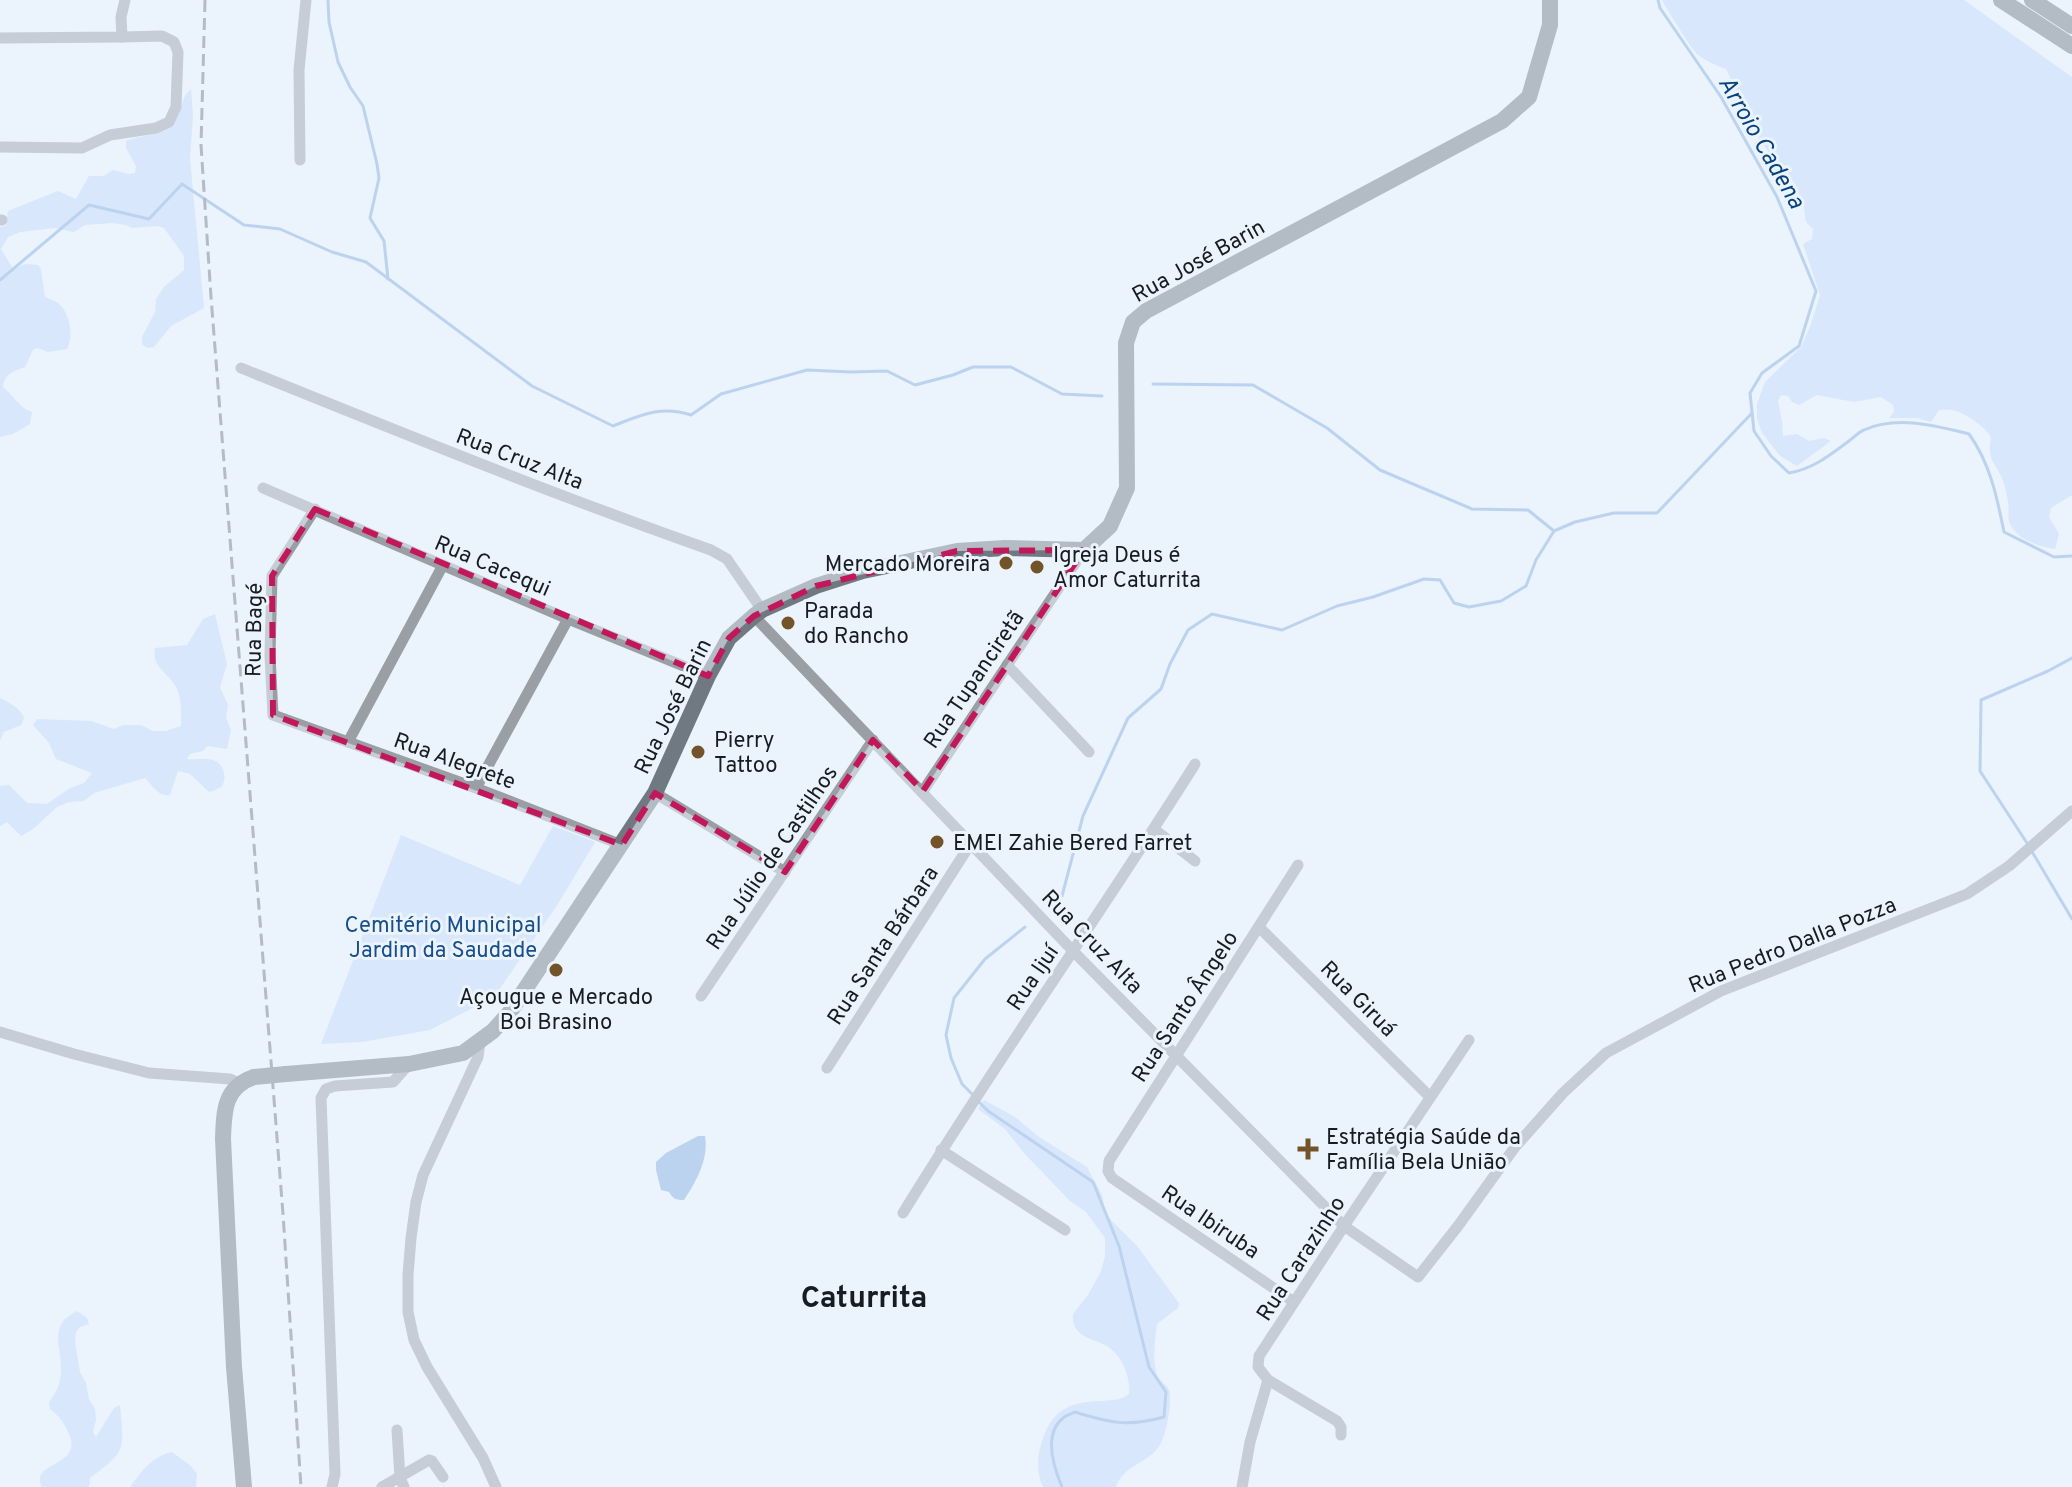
<svg xmlns="http://www.w3.org/2000/svg" width="2072" height="1487" font-family="Overpass,sans-serif">
<style>
.green{fill:#c1daf8}
.water{fill:#84adde}
.lines{fill:none;stroke-linecap:round;stroke-linejoin:round}
.stream{stroke:#84adde;stroke-width:3}
.street{stroke:#9a9fa6;stroke-width:11}
.secondary{stroke:#707882;stroke-width:16}
.rail{stroke:#737981;stroke-width:3;stroke-dasharray:12 6;stroke-linecap:butt}
.secondary-bridge{stroke:#707882;stroke-width:16}
.marked{fill:none;stroke:#c2185b;stroke-width:6;stroke-dasharray:16 10;stroke-linejoin:round}
.poi-dot{fill:#735429;stroke:#ebf3fd;stroke-width:3}
.labels{text-anchor:middle;stroke-width:6;stroke-linejoin:round;paint-order:stroke}
.street-label{font-size:22px;fill:#171c22;stroke:#ebf3fd}
.poi-label{font-size:22px;fill:#171c22;stroke:#ebf3fd;text-anchor:start}
.park-label{font-size:22px;fill:#184f8b;stroke:#ebf3fd}
.water-label{font-size:24px;font-style:italic;fill:#08437e;stroke:#ebf3fd}
.district-label{font-size:30px;font-weight:bold;fill:#171c22;stroke:#ebf3fd}
</style>
<rect width="100%" height="100%" fill="#ebf3fd"/>
<g class="green">
<path d="M1662 0H1964L2072 77V495L2051 508 2049 517 2059 534 2055 549C2039 547 2015 539 2009 521 2008 516 2009 508 2008 502 2007 495 2005 485 2002 478 1993 459 1987 460 1991 437 1984 426 1966 413 1952 410 1948 409 1943 410 1939 410L1931 422 1917 418H1889L1894 412 1893 405 1881 397 1854 402 1817 395 1799 405 1792 402 1788 396 1781 395 1778 401 1782 422 1783 436 1797 434 1809 441 1824 438 1831 441 1797 466 1780 456 1762 433 1757 419V404L1765 382 1801 347 1810 327 1820 295 1803 244 1812 239 1813 229 1806 222 1803 203 1794 183 1785 170 1776 164 1756 133 1726 69C1715 65 1706 61 1697 54 1692 50 1666 8 1662 0Z"/>
<path d="M191 89 193 115 190 159 204 308 171 326 154 347 147 348 142 344V337L155 312 156 299 164 287 184 270V256L164 228 158 226 132 228 126 225 112 223 85 225 74 232 55 228 20 232 8 237 1 249 13 269 25 264 38 265 41 269 45 297C49 299 54 300 58 303 70 313 74 336 67 349L48 352 37 348 33 350 25 367C14 371 4 374 3 387 13 395 19 408 32 412L30 424 13 434 0 437V227L6 226 8 211 58 191 76 199 89 176H104L113 170 128 174 135 173 136 166 126 148V141C143 134 167 136 177 118 183 108 181 97 191 89Z"/>
<path d="M215 614 227 664 220 687 228 705 226 718 231 730 227 749 208 746 203 751 190 754 187 759C195 760 205 758 213 760 224 763 228 779 221 787 219 788 211 792 209 792L190 774 178 771 170 795C158 797 152 785 145 778L94 793 84 801 69 802 57 807 33 829 21 836 7 822 0 826V786L9 785 27 803 47 804 70 788 84 783 92 773 56 759 49 743 33 725 37 719 91 721 114 729 123 725H141L153 731H166L181 726C181 714 182 698 176 687 168 672 151 667 155 648L187 645 203 619Z"/>
<path d="M0 698C10 703 20 708 24 718L21 725 4 732 0 741Z"/>
<polygon points="553,826 595,842 558,904 494,997 430,1030 362,1042 321,1044 401,835 520,885"/>
<path d="M984 1100 1015 1117 1039 1137 1087 1167 1102 1195 1106 1215 1137 1246 1179 1303 1178 1308 1157 1324C1155 1340 1152 1359 1157 1375 1159 1380 1166 1384 1169 1390 1173 1401 1166 1434 1160 1445 1148 1464 1123 1465 1116 1487H1043C1036 1472 1037 1454 1043 1438 1053 1409 1071 1402 1100 1401 1112 1400 1120 1401 1129 1394 1131 1376 1121 1352 1103 1344 1094 1340 1080 1337 1075 1327 1073 1323 1073 1318 1073 1314L1088 1295 1101 1271 1105 1256V1238L1086 1212 1070 1201 1023 1152 1005 1129 978 1109Z"/>
<path d="M77 1311 87 1318 89 1324 80 1327 76 1332 75 1342 80 1372 86 1383 89 1399 95 1409 96 1420 93 1432 96 1437 114 1408 120 1405C124 1450 127 1451 90 1478L89 1487H42C29 1461 84 1467 69 1434 64 1422 59 1416 50 1409L49 1402C75 1371 49 1344 62 1323 65 1318 72 1314 77 1311Z"/>
<path d="M172 1452 191 1466 197 1474 196 1487H130C142 1471 151 1457 172 1452Z"/>
</g>
<path class="water" d="M698 1136H705C709 1159 696 1182 684 1200 676 1200 673 1199 669 1192L661 1190 656 1170V1162L666 1153Z"/>
<g class="lines">
<g class="stream">
<polyline points="328,0 329,22 338,62 350,87 363,106 377,164 379,178 370,218 384,241 388,279"/>
<path d="M1658 0 1660 8 1721 97 1777 197 1816 291 1799 346 1762 373 1750 393 1754 431 1771 456 1789 473C1813 469 1830 455 1849 441 1854 437 1859 432 1864 430 1897 415 1936 426 1969 434 1990 463 1997 497 2004 532L2054 557 2072 556"/>
<path d="M0 280 89 205 149 219 182 184 244 225 280 229 332 252 366 262 532 386 613 426C641 415 661 405 691 415L721 394 807 370 851 372 887 371 915 385 953 375 973 367H1011L1062 394 1102 396"/>
<polyline points="1153,384 1253,385 1327,428 1380,470 1472,509 1528,510 1554,531"/>
<polyline points="2027,843 1980,771 1981,700 2048,671 2072,658"/>
<polyline points="2031,850 2072,919"/>
<polyline points="1062,896 1083,816 1128,718 1161,689 1170,664 1188,630 1212,614 1282,630 1337,606 1373,597 1424,579 1440,580 1454,603 1469,607 1501,601 1526,586 1536,560 1554,531 1575,522 1614,513 1657,513 1752,413"/>
<polyline points="974,1096 962,1084 951,1058 946,1035 954,998 985,959 1025,927"/>
<path d="M979 1102 988 1111 1093 1182 1119 1246 1149 1367 1166 1392 1164 1417C1128 1427 1110 1423 1075 1412 1071 1414 1066 1415 1063 1418 1043 1434 1054 1468 1062 1487"/>
</g>
<g class="street">
<polyline points="0,38 122,37 121,17 125,0"/>
<polyline points="0,147 82,148 110,135 156,128 169,122 176,107 178,52 174,42 162,36 122,37"/>
<polyline points="300,160 299,70 306,0"/>
<polyline points="0,220 2,220"/>
<path d="M241 368C397 431 552 494 711 550L727 559 762 610"/>
<polyline points="263,488 568,619 708,676"/>
<polyline points="315,509 272,576 270,655 273,715 476,788 622,845"/>
<polyline points="754,616 1073,951 1344,1226 1418,1277 1458,1226 1515,1147 1563,1093 1606,1053 1721,991 1967,894 2009,866 2072,811"/>
<polyline points="1007,665 1089,752"/>
<polyline points="348,742 443,565"/>
<polyline points="476,788 568,619"/>
<polyline points="923,791 1084,550"/>
<polyline points="655,793 785,872"/>
<polyline points="1154,829 1195,861"/>
<polyline points="1259,927 1430,1097"/>
<polyline points="701,996 873,740"/>
<polyline points="0,1032 74,1054 149,1073 230,1079 239,1083"/>
<polyline points="480,1042 478,1057 423,1175 416,1202 411,1238 408,1275 408,1312 414,1340 427,1367 483,1458 496,1487"/>
<polyline points="827,1068 971,843"/>
<polyline points="941,1150 1065,1230"/>
<path d="M903 1213C996 1061 1100 915 1195 764"/>
<polyline points="1294,1302 1112,1178 1108,1171 1109,1161 1298,865"/>
<polyline points="397,1430 400,1478 404,1487"/>
<polyline points="1341,1435 1341,1427 1337,1421 1268,1380 1258,1367 1259,1356 1344,1226 1469,1040"/>
<polyline points="332,1487 335,1474 321,1098 326,1089 335,1086 393,1082 409,1064"/>
<polyline points="382,1487 429,1460 432,1461 443,1477"/>
<polyline points="1242,1487 1250,1442 1268,1380"/>
</g>
<g class="secondary">
<polyline points="2001,0 2072,46"/>
<polyline points="2032,0 2072,26"/>
<polyline points="286,1074 409,1064 463,1053 493,1031 510,1012 655,793 708,676 729,638 754,616 762,610 816,586 863,571 957,551 1005,548 1084,550 1110,526 1127,488 1126,343 1133,322 1146,311 1502,121 1529,97 1550,25 1550,0"/>
<path d="M244 1487 234 1367 223 1139C224 1111 224 1087 254 1077"/>
</g>
<polyline class="rail" points="205,0 201,145 211,297 283,1214 301,1487"/>
<polyline class="secondary-bridge" points="254,1077 286,1074"/>
</g>
<path d="M0 0H2072V1487H0ZM315 509 708 676 729 638 754 616 816 586 957 551 1084 550 923 791 873 740 785 872 655 793 622 845 273 715 272 576Z" fill="#ebf3fd" fill-opacity=".55" fill-rule="evenodd"/>
<path class="marked" d="M315 509 708 676 729 638 754 616 816 586 957 551 1084 550 923 791 873 740 785 872 655 793 622 845 273 715 272 576Z"/>
<g class="poi-dot">
<circle cx="1006" cy="563" r="8"/>
<circle cx="1037" cy="567" r="8"/>
<circle cx="788" cy="623" r="8"/>
<circle cx="698" cy="752" r="8"/>
<circle cx="937" cy="842" r="8"/>
<circle cx="556" cy="970" r="8"/>
<path d="M1304 1137h8v8h8v8h-8v8h-8v-8h-8v-8h8z"/>
</g>
<g class="labels">
<g class="street-label">
<text transform="translate(1198 260) rotate(-29)" y="8">Rua José Barin</text>
<text transform="translate(520 458) rotate(21)" y="8">Rua Cruz Alta</text>
<text transform="translate(493 565) rotate(23)" y="8">Rua Cacequi</text>
<text transform="translate(253 630) rotate(-89)" y="8">Rua Bagé</text>
<text transform="translate(973 679) rotate(-56)" y="8">Rua Tupanciretã</text>
<text transform="translate(672 706) rotate(-64)" y="8">Rua José Barin</text>
<text transform="translate(455 760) rotate(20)" y="8">Rua Alegrete</text>
<text transform="translate(771 857) rotate(-56)" y="8">Rua Júlio de Castilhos</text>
<text transform="translate(1093 941) rotate(46)" y="8">Rua Cruz Alta</text>
<text transform="translate(1792 944) rotate(-22)" y="8">Rua Pedro Dalla Pozza</text>
<text transform="translate(882 945) rotate(-57)" y="8">Rua Santa Bárbara</text>
<text transform="translate(1032 977) rotate(-56)" y="8">Rua Ijuí</text>
<text transform="translate(1359 998) rotate(45)" y="8">Rua Giruá</text>
<text transform="translate(1184 1006) rotate(-57)" y="8">Rua Santo Ângelo</text>
<text transform="translate(1211 1221) rotate(34)" y="8">Rua Ibiruba</text>
<text transform="translate(1300 1258) rotate(-57)" y="8">Rua Carazinho</text>
</g>
<g class="poi-label">
<text x="1053" y="562">Igreja Deus é<tspan x="1053" dy="25">Amor Caturrita</tspan></text>
<text x="990" y="571" text-anchor="end">Mercado Moreira</text>
<text x="804" y="618">Parada<tspan x="804" dy="25">do Rancho</tspan></text>
<text x="714" y="747">Pierry<tspan x="714" dy="25">Tattoo</tspan></text>
<text x="953" y="850">EMEI Zahie Bered Farret</text>
<text x="556" y="1004" text-anchor="middle">Açougue e Mercado<tspan x="556" dy="25">Boi Brasino</tspan></text>
<text x="1326" y="1144">Estratégia Saúde da<tspan x="1326" dy="25">Família Bela União</tspan></text>
</g>
<g class="park-label">
<text x="443" y="932">Cemitério Municipal<tspan x="443" dy="25">Jardim da Saudade</tspan></text>
</g>
<g class="water-label">
<text transform="translate(1762 142) rotate(60)" y="8">Arroio Cadena</text>
</g>
<g class="district-label">
<text x="864" y="1307">Caturrita</text>
</g>
</g>
</svg>
